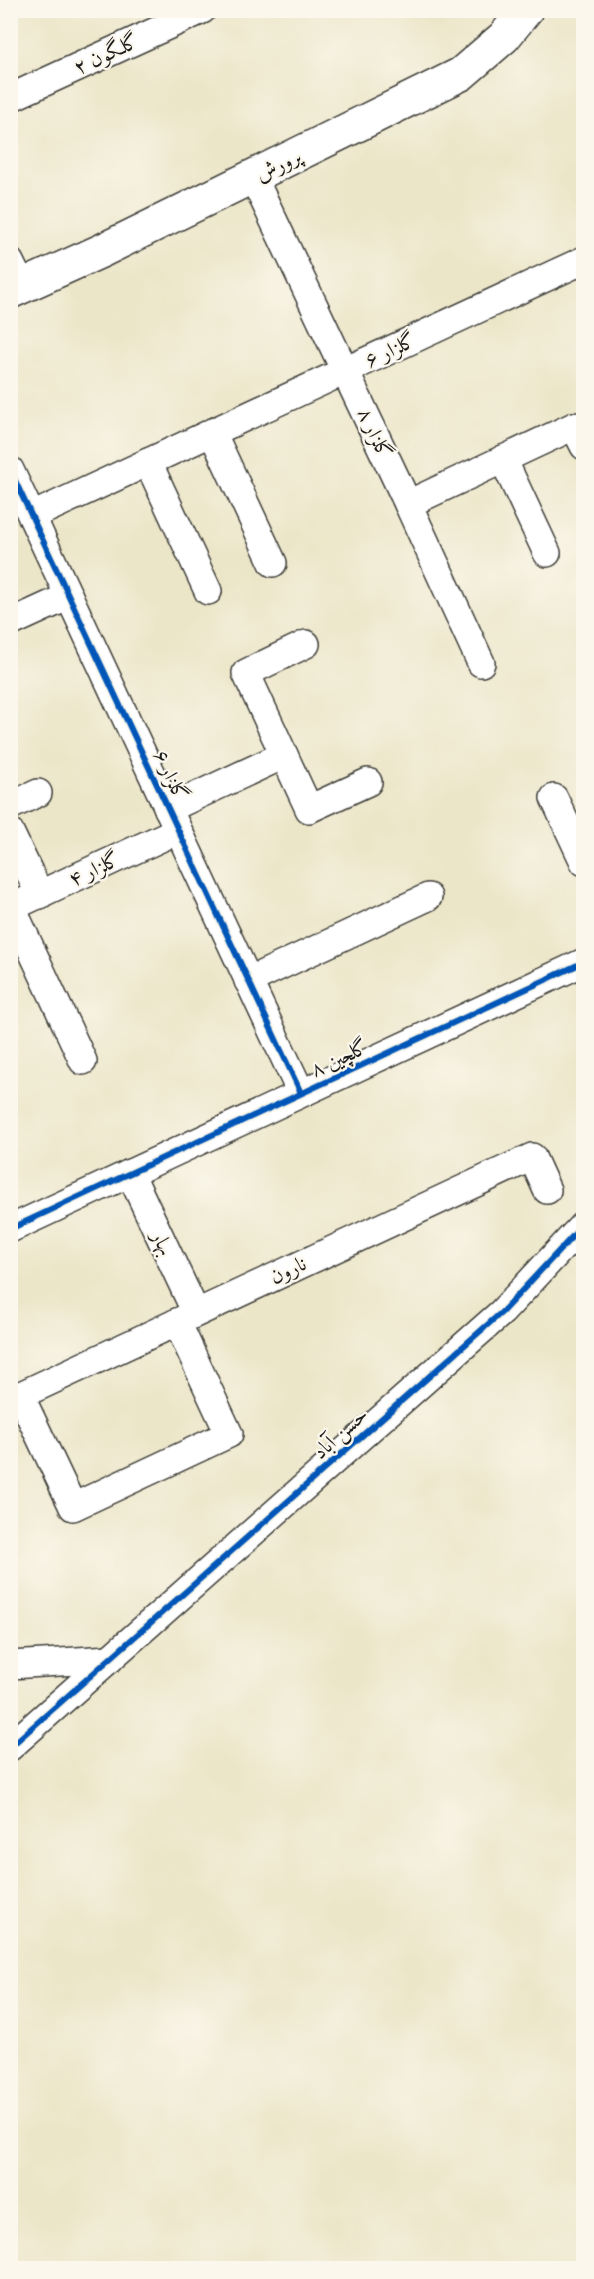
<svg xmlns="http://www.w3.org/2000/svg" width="594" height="2279" font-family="'IM FELL English',Amiri,serif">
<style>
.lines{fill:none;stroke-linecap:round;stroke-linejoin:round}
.minor-casing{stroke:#3b3a36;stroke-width:30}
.tertiary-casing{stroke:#3b3a36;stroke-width:36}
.minor{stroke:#fff;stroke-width:27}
.tertiary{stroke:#fff;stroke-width:33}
.cycleway-casing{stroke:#fbf7ec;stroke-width:10}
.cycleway{stroke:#0057b8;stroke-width:6}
.labels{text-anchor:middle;stroke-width:4.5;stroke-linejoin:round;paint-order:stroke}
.street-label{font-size:21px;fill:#1c1c1c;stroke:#fbf7ec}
</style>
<rect width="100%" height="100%" fill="#fbf7ec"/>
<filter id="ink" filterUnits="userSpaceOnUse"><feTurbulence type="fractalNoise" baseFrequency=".0167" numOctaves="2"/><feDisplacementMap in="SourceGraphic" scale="12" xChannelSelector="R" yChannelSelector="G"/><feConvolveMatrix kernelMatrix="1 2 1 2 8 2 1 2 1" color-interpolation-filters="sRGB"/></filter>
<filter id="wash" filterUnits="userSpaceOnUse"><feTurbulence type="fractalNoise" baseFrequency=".008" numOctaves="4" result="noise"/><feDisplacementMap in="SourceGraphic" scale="24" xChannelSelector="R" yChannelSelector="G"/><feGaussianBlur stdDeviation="1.35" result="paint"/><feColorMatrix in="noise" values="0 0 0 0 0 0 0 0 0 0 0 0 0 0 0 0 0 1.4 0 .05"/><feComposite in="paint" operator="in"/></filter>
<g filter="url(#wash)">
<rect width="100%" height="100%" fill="#ece6c9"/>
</g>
<g filter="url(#ink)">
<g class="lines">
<g class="minor-casing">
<g id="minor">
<polyline points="10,98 202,10"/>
<polyline points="253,177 408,504 574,426 584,446"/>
<polyline points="10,262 22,286"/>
<polyline points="212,432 273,563"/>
<polyline points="503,459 547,553"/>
<polyline points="148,462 208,591"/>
<polyline points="10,470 301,1093"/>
<polyline points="408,504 481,663"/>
<polyline points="32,516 584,260"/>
<polyline points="10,623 69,596"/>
<polyline points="284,755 309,809 368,782"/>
<polyline points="554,798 584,862"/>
<polyline points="10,806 38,793"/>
<polyline points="168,809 284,755 246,673 306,644"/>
<polyline points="10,832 40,895"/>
<polyline points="10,908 178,830"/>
<polyline points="12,908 83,1061"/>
<polyline points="248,981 428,897"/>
<polyline points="130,1173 196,1313"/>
<polyline points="10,1229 584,962"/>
<polyline points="20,1395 73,1507 229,1434 177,1322"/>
<polyline points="10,1400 532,1157 547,1190"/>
<polyline points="10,1665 110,1659"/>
<polyline points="10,1747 502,1312 584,1224"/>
</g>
</g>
<g class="tertiary-casing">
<polyline id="tertiary" points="10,292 101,251 461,74 504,37 526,10"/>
</g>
<use href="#minor" class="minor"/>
<use href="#tertiary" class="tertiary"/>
<g class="cycleway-casing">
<g id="cycleway">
<polyline points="10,470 301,1093"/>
<polyline points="10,1229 584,962"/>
<polyline points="10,1747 502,1312 584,1224"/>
</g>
</g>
<use href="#cycleway" class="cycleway"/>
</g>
</g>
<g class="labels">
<g class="street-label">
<text transform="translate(106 54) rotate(-25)" y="7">گلگون ۲</text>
<text transform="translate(278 165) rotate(-26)" y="7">پرورش</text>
<text transform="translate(390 350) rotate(-25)" y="7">گلزار ۶</text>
<text transform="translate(375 433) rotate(65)" y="7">گلزار ۸</text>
<text transform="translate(171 775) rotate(65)" y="7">گلزار ۶</text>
<text transform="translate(94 869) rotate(-25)" y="7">گلزار ۴</text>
<text transform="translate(339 1058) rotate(-25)" y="7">گلچین ۸</text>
<text transform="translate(163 1243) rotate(65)" y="7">بهار</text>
<text transform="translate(288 1270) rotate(-25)" y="7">نارون</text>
<text transform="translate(340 1433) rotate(-42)" y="7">حسن آباد</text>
</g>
</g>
<rect width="594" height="2279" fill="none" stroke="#fbf7ec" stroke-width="36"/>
</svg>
